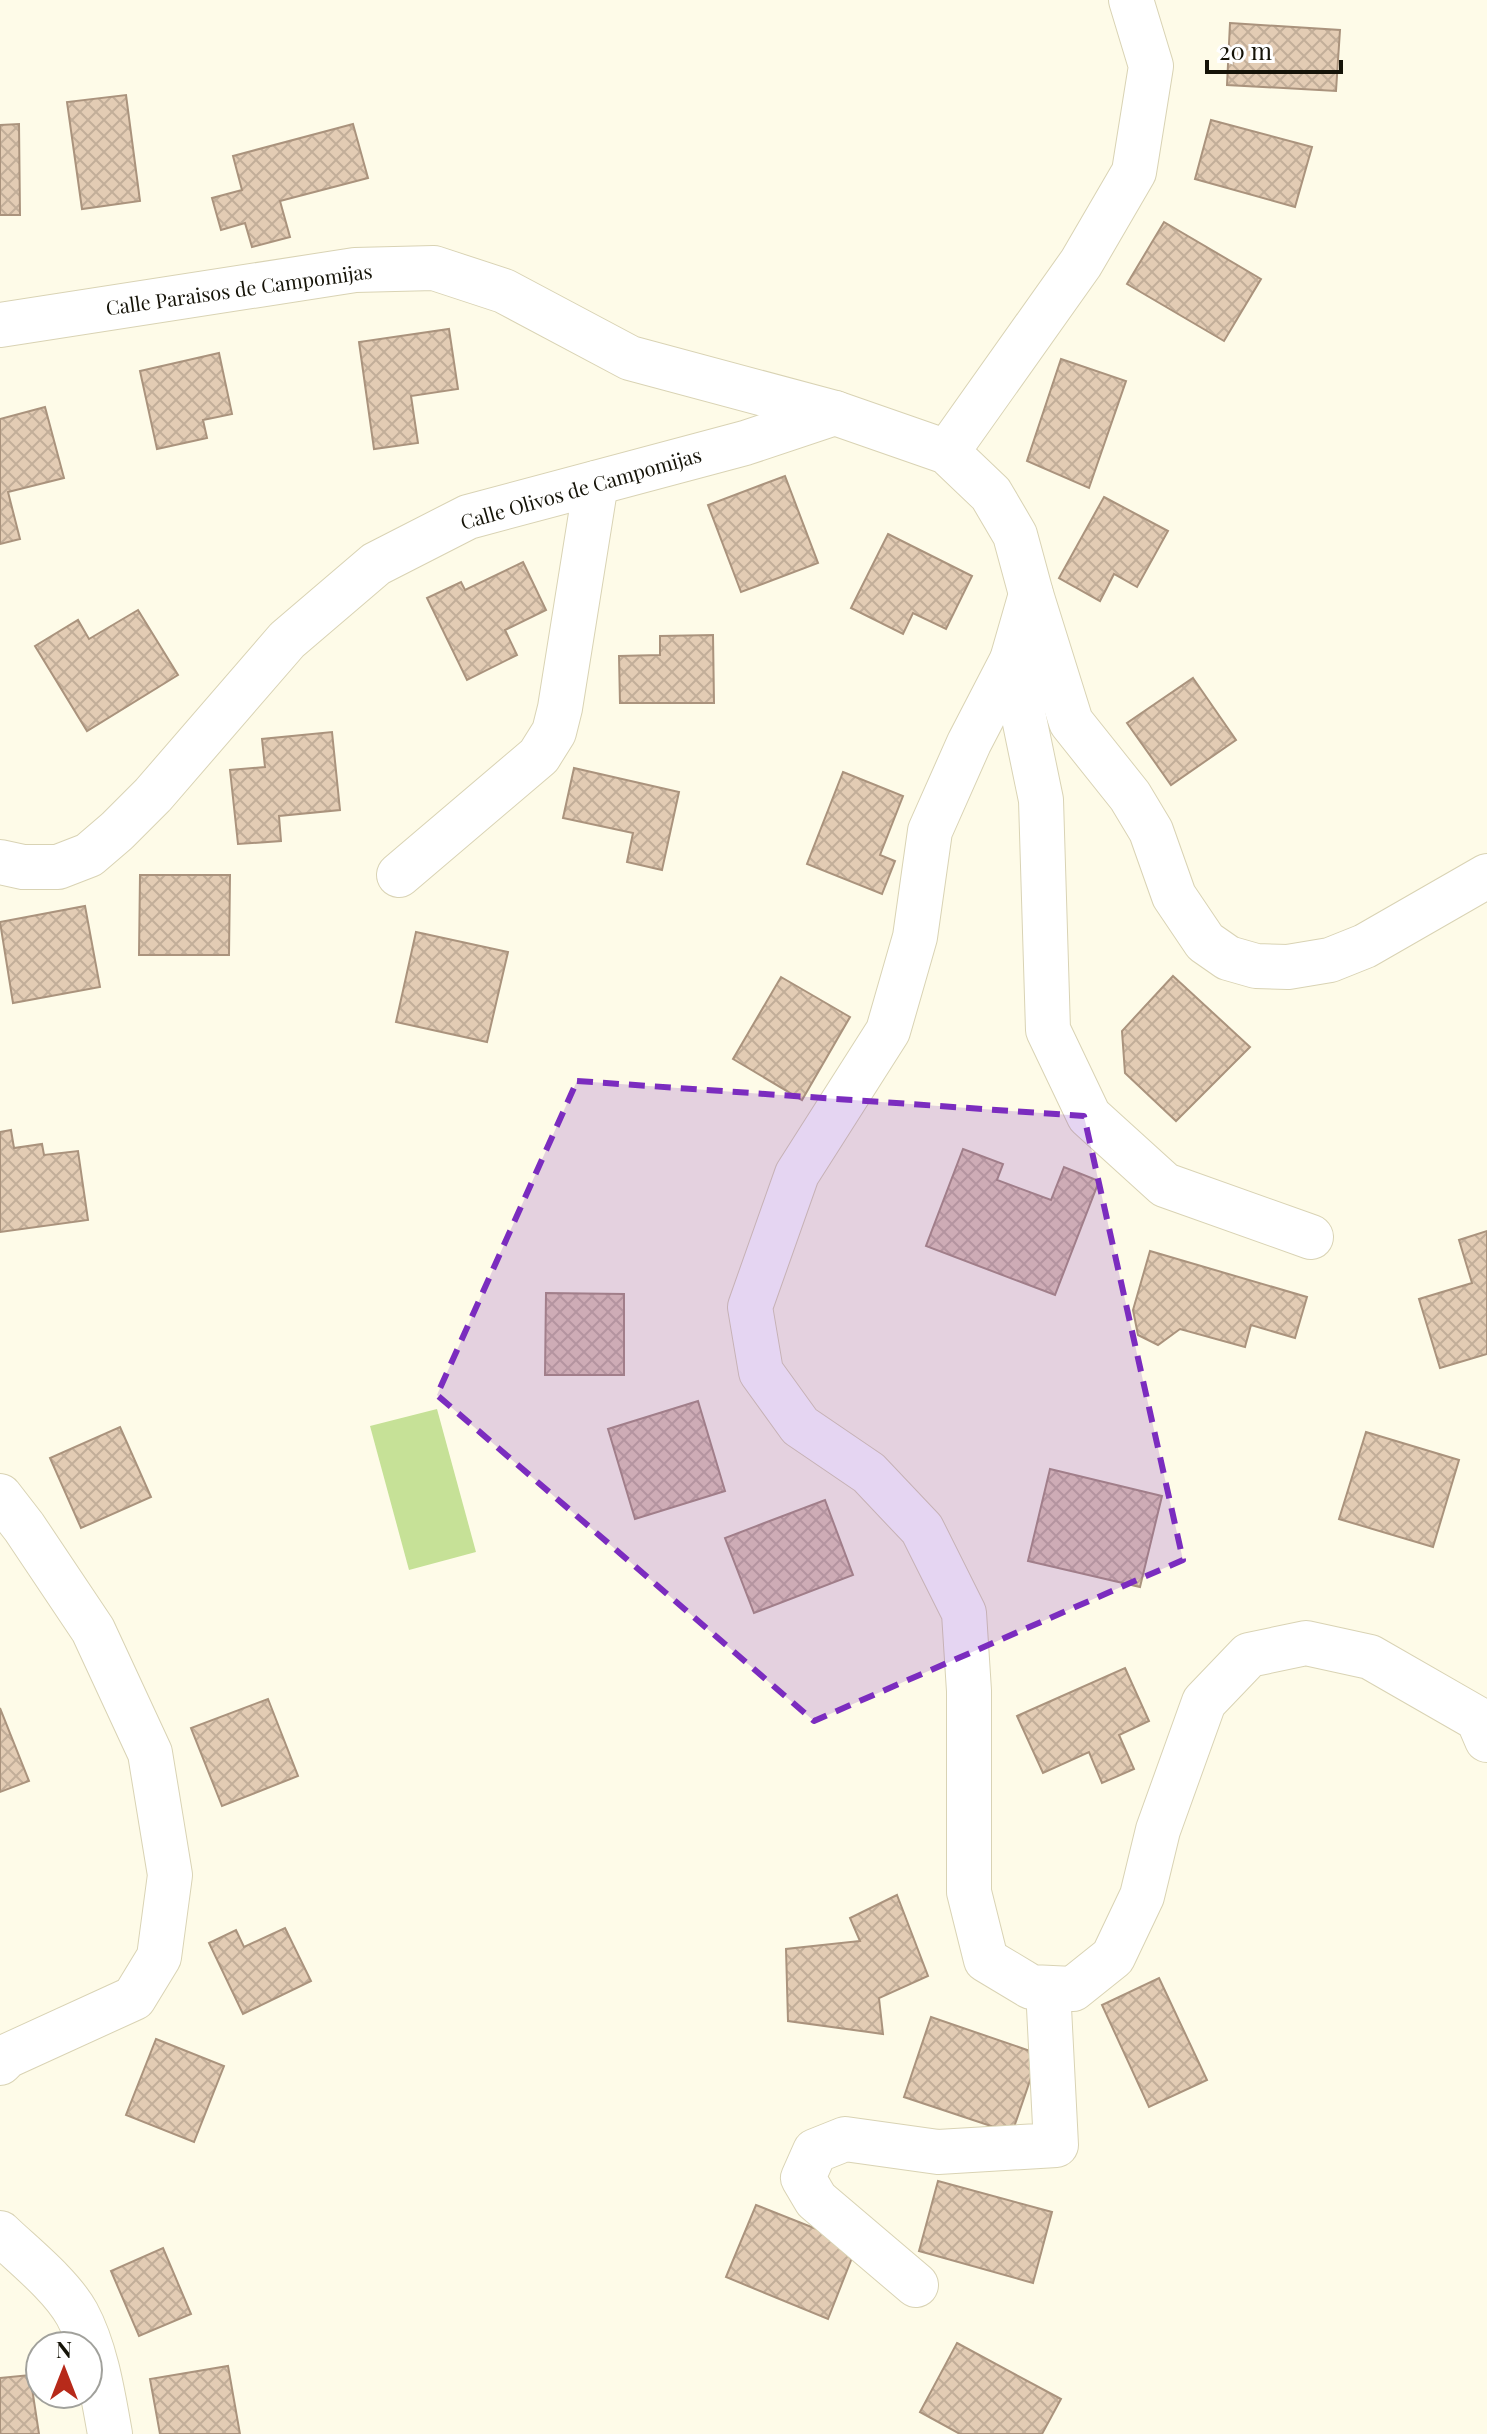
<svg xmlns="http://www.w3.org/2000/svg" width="1487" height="2434" font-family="'Playfair Display',serif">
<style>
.green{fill:#c6e197}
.building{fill:url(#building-cross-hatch);stroke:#aa937d;stroke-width:2}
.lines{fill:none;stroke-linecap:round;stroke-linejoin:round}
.minor-casing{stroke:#d9d3b4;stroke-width:46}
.minor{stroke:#fff;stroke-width:44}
.marked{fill:#7b2cbf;fill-opacity:0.2;stroke:#7b2cbf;stroke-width:6;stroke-dasharray:16 10;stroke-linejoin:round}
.labels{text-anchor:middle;stroke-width:7;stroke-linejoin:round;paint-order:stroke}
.street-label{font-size:20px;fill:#151308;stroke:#fff}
</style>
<defs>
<pattern id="building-cross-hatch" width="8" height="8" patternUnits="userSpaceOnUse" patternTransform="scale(2)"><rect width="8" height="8" fill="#e3ccb4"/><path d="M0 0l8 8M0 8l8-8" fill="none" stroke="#c2ae99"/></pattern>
</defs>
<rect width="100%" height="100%" fill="#fefbe8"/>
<polygon class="green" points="437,1409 476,1552 409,1570 370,1426"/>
<g class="building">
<polygon points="1230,23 1340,30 1336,91 1227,85"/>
<polygon points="126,95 140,201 82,209 67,102"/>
<polygon points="1211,120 1312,147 1295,207 1195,179"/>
<polygon points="19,124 20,215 0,215 0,125"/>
<polygon points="353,124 368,178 280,201 290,237 252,247 245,223 221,230 212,198 242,190 233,156"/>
<polygon points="1164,222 1261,279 1224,341 1127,284"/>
<polygon points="449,329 458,389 411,396 418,443 374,449 359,342"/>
<polygon points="219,353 232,414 203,420 207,438 157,449 140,371"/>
<polygon points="1061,359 1126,381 1089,488 1027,461"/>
<polygon points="45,407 64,478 8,492 20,539 0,544 0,419"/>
<polygon points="785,476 818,563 741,592 708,505"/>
<polygon points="1104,497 1168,531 1137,587 1114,574 1100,601 1059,578"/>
<polygon points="888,534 972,576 946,629 913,613 903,634 851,608"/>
<polygon points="523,562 546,610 505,630 517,655 467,680 427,598 461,582 465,590"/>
<polygon points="138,610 178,675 87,731 35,646 78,620 89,639"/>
<polygon points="713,635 714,703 620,703 619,656 660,655 660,636"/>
<polygon points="1193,678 1236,740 1171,785 1127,723"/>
<polygon points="332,732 340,810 279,816 281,841 238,844 230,770 265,767 262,739"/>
<polygon points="574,768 679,792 662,870 627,862 633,833 563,818"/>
<polygon points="843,772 903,796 880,855 895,861 882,894 807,864"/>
<polygon points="140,875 230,875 229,955 139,955"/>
<polygon points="85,906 100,987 13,1003 0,922"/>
<polygon points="416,932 508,952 487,1042 396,1022"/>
<polygon points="1173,976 1250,1047 1176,1121 1125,1073 1122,1031"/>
<polygon points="781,977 850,1017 802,1100 733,1059"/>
<polygon points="11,1130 14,1148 42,1144 44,1155 78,1151 88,1220 0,1232 0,1132"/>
<polygon points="963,1149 1003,1164 997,1180 1051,1200 1064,1167 1099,1181 1055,1295 926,1246"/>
<polygon points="1487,1231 1487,1354 1440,1368 1419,1299 1472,1283 1459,1240"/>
<polygon points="1150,1251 1307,1297 1295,1338 1251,1325 1245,1347 1180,1329 1158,1345 1138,1335 1133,1310"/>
<polygon points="546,1293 624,1294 624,1375 545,1375"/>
<polygon points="698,1401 725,1491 635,1519 608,1429"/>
<polygon points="120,1427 151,1497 81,1528 50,1458"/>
<polygon points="1366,1432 1459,1460 1433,1547 1339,1519"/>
<polygon points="1050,1469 1162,1496 1140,1587 1028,1561"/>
<polygon points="825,1500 853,1575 754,1613 725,1538"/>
<polygon points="1125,1668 1149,1721 1119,1735 1134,1769 1102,1783 1089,1752 1043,1773 1017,1716"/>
<polygon points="268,1699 298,1776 222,1806 191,1728"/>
<polygon points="0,1708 29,1781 0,1792"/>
<polygon points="897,1895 928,1976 879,1998 883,2034 788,2021 786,1949 860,1941 850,1918"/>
<polygon points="285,1928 311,1981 243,2014 209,1943 236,1930 244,1947"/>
<polygon points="1159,1978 1207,2080 1149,2107 1102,2005"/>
<polygon points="931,2017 1039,2054 1012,2133 904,2097"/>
<polygon points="156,2039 224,2066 194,2142 126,2115"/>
<polygon points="938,2181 1052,2212 1033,2283 919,2251"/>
<polygon points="756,2205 857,2245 828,2319 726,2277"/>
<polygon points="163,2248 191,2314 139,2336 111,2271"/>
<polygon points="957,2343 1061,2399 1042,2434 960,2434 920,2412"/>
<polygon points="228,2366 240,2434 160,2434 150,2379"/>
<polygon points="30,2375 39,2434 0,2434 0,2378"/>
</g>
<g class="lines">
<g class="minor-casing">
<g id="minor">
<polyline points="0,325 355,270 434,268 504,291 630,358 835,413 947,452 991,494 1015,535 1031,594 1071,722 1130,796 1151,831 1174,896 1205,942 1228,958 1256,966 1288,967 1330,960 1365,946 1487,876"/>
<polyline points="947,452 1081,263 1134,172 1151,66 1131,0"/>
<polyline points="1031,594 1012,660 969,743 930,831 915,937 888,1031 797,1174 750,1307 761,1372 800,1426 869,1473 922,1529 964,1613 969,1691 969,1892 986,1960 1031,1987 1073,1989 1113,1957 1142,1896 1158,1830 1204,1702 1249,1655 1306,1643 1370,1657 1478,1719 1487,1740"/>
<polyline points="1012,660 1041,800 1048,1030 1089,1116 1165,1185 1311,1237"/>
<polyline points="0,862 23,867 58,867 89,855 117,831 153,795 287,640 376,564 468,517 745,443 835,413"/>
<polyline points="399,875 539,756 554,732 560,708 596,483"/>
<polyline points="0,1496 24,1527 93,1630 150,1753 170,1875 159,1957 134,1998 7,2056 0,2063"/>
<path d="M0 2233C24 2256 61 2285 77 2314 96 2349 103 2395 110 2434"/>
<polyline points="916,2285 816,2200 803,2178 815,2151 845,2139 938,2152 1056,2145 1048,1988"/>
</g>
</g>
<use href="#minor" class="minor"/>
</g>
<path class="marked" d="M577 1081 1084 1116 1183 1560 814 1721 437 1395Z"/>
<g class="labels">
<g class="street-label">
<text transform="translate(239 290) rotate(-8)" y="7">Calle Paraisos de Campomijas</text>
<text transform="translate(581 489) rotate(-16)" y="7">Calle Olivos de Campomijas</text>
</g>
</g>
<g transform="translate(64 2370)"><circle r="38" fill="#ffffff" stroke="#a1a19c" stroke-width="2"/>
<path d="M0-6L14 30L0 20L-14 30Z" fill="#b72a1a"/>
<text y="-12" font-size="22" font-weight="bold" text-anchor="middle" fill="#151308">N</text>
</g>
<path d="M1207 60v12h134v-12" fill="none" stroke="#151308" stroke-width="4"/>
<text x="1219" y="60" font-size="24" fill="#151308" stroke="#ffffff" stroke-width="6" paint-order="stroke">20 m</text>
</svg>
